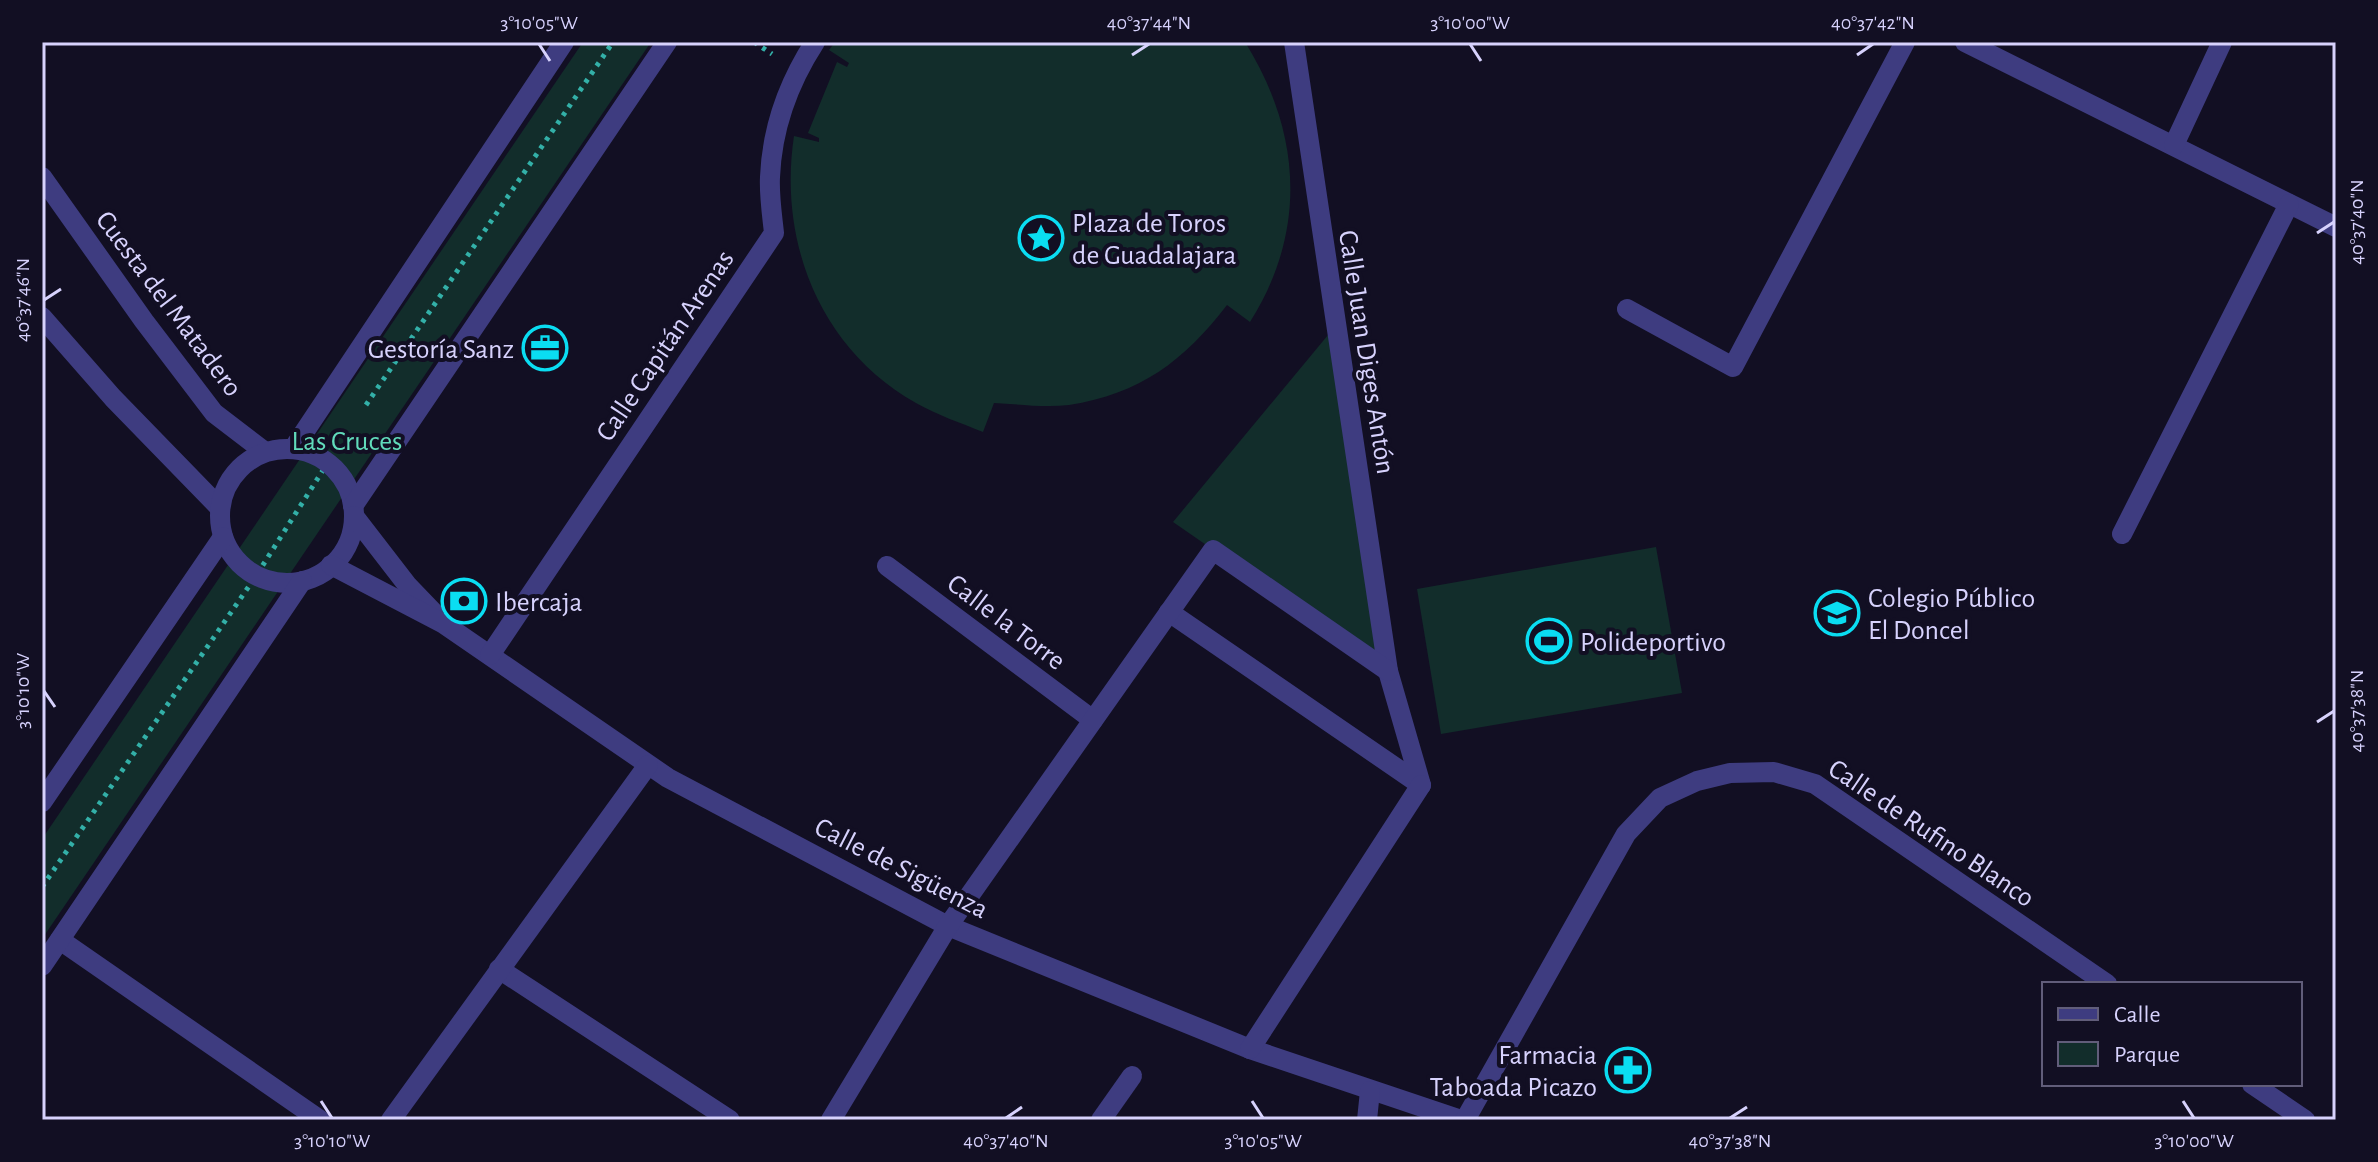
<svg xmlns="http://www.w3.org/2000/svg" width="2378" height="1162" font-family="'Alegreya Sans',sans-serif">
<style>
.green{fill:#122d2b}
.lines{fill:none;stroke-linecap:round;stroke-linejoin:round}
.path{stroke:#33b0a8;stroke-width:5;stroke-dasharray:4 6;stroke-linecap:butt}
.minor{stroke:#3e3c80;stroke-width:20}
.ticks{fill:none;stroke:#d7d2fd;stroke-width:3}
.labels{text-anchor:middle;stroke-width:8;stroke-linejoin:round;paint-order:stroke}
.poi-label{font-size:28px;fill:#d7d2fd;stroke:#120f23;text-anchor:start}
.street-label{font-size:28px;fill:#d7d2fd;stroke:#120f23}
.park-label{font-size:28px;fill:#61dbbb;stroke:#120f23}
.neatline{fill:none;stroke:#d7d2fd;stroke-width:3}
.ticks-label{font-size:20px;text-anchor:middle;fill:#d7d2fd}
</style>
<rect width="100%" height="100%" fill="#120f23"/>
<g class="green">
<polygon points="583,42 651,42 42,939 42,839"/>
<path d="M835 42H1245C1301 132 1308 230 1250 322L1227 305C1184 361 1140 394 1069 405 1044 408 1019 404 994 403L983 432C961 423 937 415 916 403 820 349 778 242 794 136L819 142V138L808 133 837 62 847 67 849 63 829 50Z"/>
<polygon points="1333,329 1388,671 1173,522"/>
<polygon points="1656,547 1682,693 1441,734 1417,589"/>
</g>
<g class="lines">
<g class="path">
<polyline points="754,42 772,54"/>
<polyline points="366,405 613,42"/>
<polyline points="42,887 256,576 325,467"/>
</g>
<g class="minor">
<polyline points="1965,42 2336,227"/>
<polyline points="2174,145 2222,42"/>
<polyline points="42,177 144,321 214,413 265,452"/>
<polyline points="1627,309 1733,367 1905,42"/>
<polyline points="42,317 113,398 220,508"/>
<polyline points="293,449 564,42"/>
<circle cx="287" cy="516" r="67"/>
<polyline points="353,506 667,42"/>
<polyline points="354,516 408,586 433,612"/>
<polyline points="2122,534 2289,204"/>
<polyline points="331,565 444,624 668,778 948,926 1250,1049 1461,1120"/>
<polyline points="887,566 1093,720"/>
<polyline points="1169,612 1421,785 1388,671 1294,42"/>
<path d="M490 655 774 233C772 214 769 195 770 177 772 128 789 82 815 42"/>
<polyline points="42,802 223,537"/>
<polyline points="60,940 320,1120"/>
<polyline points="42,966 302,581"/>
<polyline points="499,969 730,1120"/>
<polyline points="1250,1049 1421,785"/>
<polyline points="2252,1084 2305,1120"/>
<polyline points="391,1120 648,765"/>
<polyline points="831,1120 948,926 1213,550 1388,671"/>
<polyline points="1101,1120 1132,1076"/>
<polyline points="1367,1120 1370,1091"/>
<polyline points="1465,1120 1626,834 1660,798 1697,781 1730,773 1774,772 1815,784 2107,984"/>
</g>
</g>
<path class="ticks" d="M539 44 550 61M1470 44 1481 61M1132 55 1149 44M1857 55 1873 44M2317 233 2334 222M44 300 61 289M44 691 55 707M2317 722 2334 711M321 1101 332 1118M1252 1101 1263 1118M2183 1101 2194 1118M1006 1118 1022 1107M1730 1118 1747 1107"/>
<defs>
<g id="sight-ring" transform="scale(2.3)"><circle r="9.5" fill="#120f23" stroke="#0addf2" stroke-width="1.5"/><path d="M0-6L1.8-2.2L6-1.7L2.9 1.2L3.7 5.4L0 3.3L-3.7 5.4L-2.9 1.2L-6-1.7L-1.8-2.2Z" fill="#0addf2"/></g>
<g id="office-ring" transform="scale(2.3)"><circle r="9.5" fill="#120f23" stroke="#0addf2" stroke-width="1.5"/><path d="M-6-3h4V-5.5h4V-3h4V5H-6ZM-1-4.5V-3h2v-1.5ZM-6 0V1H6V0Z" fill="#0addf2"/></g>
<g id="bank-ring" transform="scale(2.3)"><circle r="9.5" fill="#120f23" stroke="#0addf2" stroke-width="1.5"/><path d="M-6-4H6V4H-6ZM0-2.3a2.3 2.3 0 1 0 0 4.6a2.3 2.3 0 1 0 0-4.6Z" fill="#0addf2"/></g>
<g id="school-ring" transform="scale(2.3)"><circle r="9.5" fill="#120f23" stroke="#0addf2" stroke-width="1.5"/><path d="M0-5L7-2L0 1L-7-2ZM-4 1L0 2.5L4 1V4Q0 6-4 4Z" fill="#0addf2"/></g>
<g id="stadium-ring" transform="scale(2.3)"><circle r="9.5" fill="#120f23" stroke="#0addf2" stroke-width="1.5"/><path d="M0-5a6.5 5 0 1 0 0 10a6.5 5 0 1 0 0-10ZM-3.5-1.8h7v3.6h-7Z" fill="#0addf2"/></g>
<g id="pharmacy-ring" transform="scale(2.3)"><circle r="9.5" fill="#120f23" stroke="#0addf2" stroke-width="1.5"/><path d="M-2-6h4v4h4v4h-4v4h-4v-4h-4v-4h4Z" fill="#0addf2"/></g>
</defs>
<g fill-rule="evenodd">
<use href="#sight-ring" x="1041" y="238"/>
<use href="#office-ring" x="545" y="348"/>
<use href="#bank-ring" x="464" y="601"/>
<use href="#school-ring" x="1837" y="613"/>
<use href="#stadium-ring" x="1549" y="641"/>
<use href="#pharmacy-ring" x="1628" y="1070"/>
</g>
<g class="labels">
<g class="poi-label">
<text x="1072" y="232">Plaza de Toros<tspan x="1072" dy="32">de Guadalajara</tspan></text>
<text x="514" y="358" text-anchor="end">Gestoría Sanz</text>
<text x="1868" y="607">Colegio Público<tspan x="1868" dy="32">El Doncel</tspan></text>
<text x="495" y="611">Ibercaja</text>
<text x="1580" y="651">Polideportivo</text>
<text x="1597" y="1064" text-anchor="end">Farmacia<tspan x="1597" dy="32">Taboada Picazo</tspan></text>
</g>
<g class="street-label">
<text transform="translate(170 303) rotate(53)" y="10">Cuesta del Matadero</text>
<text transform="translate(664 345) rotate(-56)" y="10">Calle Capitán Arenas</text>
<text transform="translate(1368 352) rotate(81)" y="10">Calle Juan Diges Antón</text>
<text transform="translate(1007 621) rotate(37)" y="10">Calle la Torre</text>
<text transform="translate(1932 832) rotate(34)" y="10">Calle de Rufino Blanco</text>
<text transform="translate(902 867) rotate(27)" y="10">Calle de Sigüenza</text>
</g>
<g class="park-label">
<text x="347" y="450">Las Cruces</text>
</g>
</g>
<rect width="2378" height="1162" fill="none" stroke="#120f23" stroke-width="88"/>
<rect x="2042" y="982" width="260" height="104" fill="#120f23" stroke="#615d7a" stroke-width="2"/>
<rect x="2058" y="1008" width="40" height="12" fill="#3e3c80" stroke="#615d7a" stroke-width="2"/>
<text x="2114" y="1022" font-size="24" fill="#d7d2fd">Calle</text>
<rect x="2058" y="1042" width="40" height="24" fill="#122d2b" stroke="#615d7a" stroke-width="2"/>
<text x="2114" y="1062" font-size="24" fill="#d7d2fd">Parque</text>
<rect x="44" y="44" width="2290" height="1074" class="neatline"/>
<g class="ticks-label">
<text x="539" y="29">3°10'05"W</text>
<text x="1149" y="29">40°37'44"N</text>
<text x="1470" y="29">3°10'00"W</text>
<text x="1873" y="29">40°37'42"N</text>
<text transform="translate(2356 222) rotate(-90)" y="7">40°37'40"N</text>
<text transform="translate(22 300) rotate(-90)" y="7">40°37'46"N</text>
<text transform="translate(22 691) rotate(-90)" y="7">3°10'10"W</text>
<text transform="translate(2356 711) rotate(-90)" y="7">40°37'38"N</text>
<text x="332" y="1147">3°10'10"W</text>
<text x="1006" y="1147">40°37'40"N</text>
<text x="1263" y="1147">3°10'05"W</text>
<text x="1730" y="1147">40°37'38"N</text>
<text x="2194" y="1147">3°10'00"W</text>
</g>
</svg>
